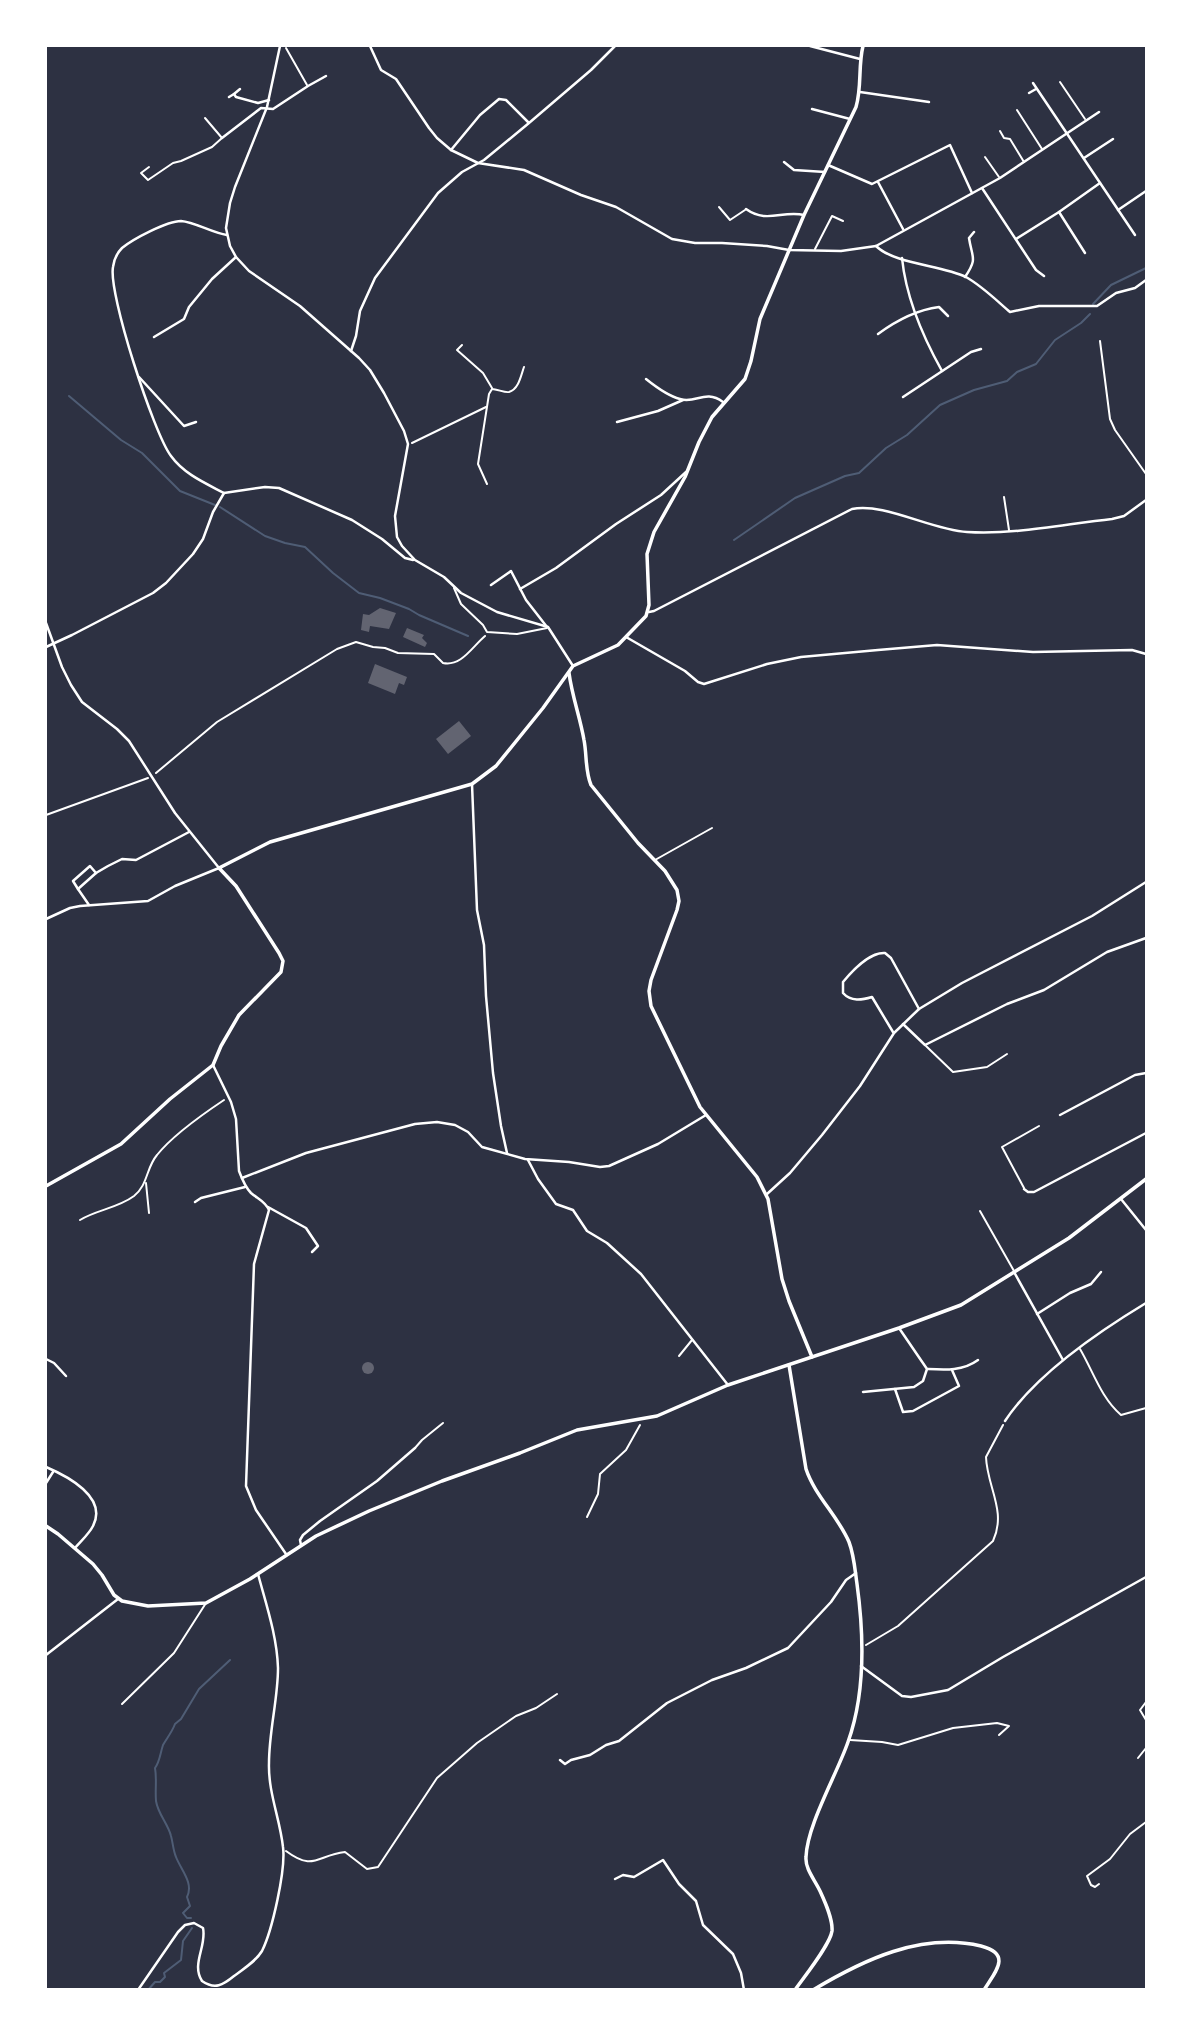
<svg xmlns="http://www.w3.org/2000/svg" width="1192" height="2035" font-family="'Varela Round',sans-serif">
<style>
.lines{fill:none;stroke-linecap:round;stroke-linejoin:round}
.stream{stroke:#4f5d75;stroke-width:2}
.building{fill:#626471}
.path{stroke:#fff;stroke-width:2}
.service{stroke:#fff;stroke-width:2}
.minor{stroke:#fff;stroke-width:2.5}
.tertiary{stroke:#fff;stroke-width:3.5}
</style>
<rect width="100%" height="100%" fill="#2d3142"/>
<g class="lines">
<g class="stream">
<polyline points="1093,304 1111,285 1146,268"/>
<polyline points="69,396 121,440 142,453 180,491 215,505"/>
<polyline points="220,507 265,536 285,543 305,547 333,573 359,593 380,598 409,609 419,615 468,636"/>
<polyline points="734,540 795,498 845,476 859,473 886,448 907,435 940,405 974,390 1007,381 1017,372 1036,364 1055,340 1081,323 1090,314"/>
<path d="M191 1918H187L183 1913 190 1906 187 1897C194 1883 181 1870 176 1857 173 1850 173 1843 171 1836 168 1824 158 1814 156 1801 155 1790 157 1779 155 1768 160 1761 160 1754 163 1745 167 1738 172 1732 175 1724L181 1719 199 1689 230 1660"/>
<polyline points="148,1990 155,1982 160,1982 165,1977 164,1973 181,1960 183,1941 192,1928"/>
</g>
</g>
<g class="building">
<polygon points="380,608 396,613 389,629 370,626 369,632 361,630 363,614 369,615"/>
<polygon points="407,628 424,635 422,638 427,643 425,647 403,637"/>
<polygon points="375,664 407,677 404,685 399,683 395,694 368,683"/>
<polygon points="459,721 471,736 448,754 436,739"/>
<circle cx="368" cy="1368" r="6"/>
</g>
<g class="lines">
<g class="path">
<polyline points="462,345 457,350 483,373 492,388"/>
<polyline points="412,443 486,407"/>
<path d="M487 484 478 464 489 394 492 389C497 389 505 393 509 392 519 389 521 375 524 367"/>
<path d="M156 773 217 722 337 649 356 642 373 647 385 648 398 653 434 654 443 663C461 667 472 647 485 636"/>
<polyline points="46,815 148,778"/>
<polyline points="146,1183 149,1213"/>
<path d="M80 1220C96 1210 118 1208 134 1196 148 1185 146 1168 157 1155 173 1135 203 1114 224 1100"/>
<polyline points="587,1517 598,1494 600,1474 626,1450 640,1425"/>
<path d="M866 1645 898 1626 993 1541C1007 1511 987 1487 986 1457L1003 1425"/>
<path d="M286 1851C314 1872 317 1855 345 1852L367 1869 378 1867 437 1778 477 1743 516 1716 536 1708 557 1694"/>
<polyline points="1099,1884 1095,1887 1091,1885 1087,1876 1110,1859 1130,1834 1146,1822"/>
</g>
<g class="service">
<polyline points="286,48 307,85"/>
<polyline points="1060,82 1085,119"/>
<polyline points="1017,110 1042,149"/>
<polyline points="1000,131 1004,138 1010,139 1024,162"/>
<polyline points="985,157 999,177"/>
<polyline points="149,167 141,173 148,180 173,163 181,161 212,147 222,138 205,118"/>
<polyline points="719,207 730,220 745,210"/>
<polyline points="815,249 832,216 843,221"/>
<polyline points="1100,341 1110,419 1115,430 1146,474"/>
<polyline points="1004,497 1009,530"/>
<polyline points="454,588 461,604 483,625 487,632 517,634 547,628"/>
<polyline points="655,860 712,828"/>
<polyline points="926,1046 953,1072 987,1067 1007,1054"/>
<polyline points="1024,1188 1002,1147 1039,1126"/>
<polyline points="980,1211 1014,1271"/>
<path d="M1080 1349C1093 1371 1101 1398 1121 1415L1146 1408"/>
<polyline points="679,1356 692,1340"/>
<polyline points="415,1448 422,1440 443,1423"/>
<polyline points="1146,1702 1140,1710 1146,1720"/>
<polyline points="122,1704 174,1653 206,1603"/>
<polyline points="850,1740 882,1742 898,1745 953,1728 997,1723 1009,1726 999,1735"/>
<polyline points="1138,1758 1146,1748"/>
</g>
<g class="minor">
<polyline points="280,46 267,107 235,187 230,203 226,228 230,246 236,257 249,271 300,306 359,358 370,370 384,393 404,431 408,444 395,516 397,537 402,546 415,560 444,577 461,593 497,612 548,627 573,666"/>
<polyline points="370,46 381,70 396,79 429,128 437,138 451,150 478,163 524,170 581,195 616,207 672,239 695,243 722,243 767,246 789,250 841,251 876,246 1000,178 1099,112"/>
<polyline points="810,46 860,59"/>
<polyline points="1033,83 1135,235"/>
<polyline points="860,92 929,102"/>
<polyline points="1029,93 1036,89"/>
<polyline points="234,94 240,89"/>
<polyline points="229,97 234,94 236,97 258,103 269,100"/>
<polyline points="812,109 850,119"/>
<polyline points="222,138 261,108 273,109 308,86 326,76"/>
<polyline points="451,150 480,115 499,99 506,100 528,122"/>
<polyline points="1084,158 1113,139"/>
<polyline points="784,162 794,170 825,172"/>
<polyline points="828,165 872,184 950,145 972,193"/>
<polyline points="878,182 903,229"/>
<polyline points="982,188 1036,270 1044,276"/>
<path d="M746 209C767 224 782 210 804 215"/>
<polyline points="1118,210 1146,191"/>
<polyline points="1059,212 1085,253"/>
<polyline points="1016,239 1059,212 1100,183"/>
<path d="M876 246C894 264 941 265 966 277 982 286 996 300 1010 312L1039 306H1097L1116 293 1135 288 1146 280"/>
<path d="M902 258C906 298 923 337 942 371"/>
<path d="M965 277C978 258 972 258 969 238L974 232"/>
<path d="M878 334C897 320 916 310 939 307L948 316"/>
<polyline points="154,337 184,319 189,307 212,279 236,257"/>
<polyline points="351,351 356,336 360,311 375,278 438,193 462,172 484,160 529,123 591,70 615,46"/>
<polyline points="139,377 184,426 196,422"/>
<path d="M646 379C656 387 668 396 680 399 696 404 705 389 723 402"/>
<polyline points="903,397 971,352 981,349"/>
<polyline points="617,422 658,411 683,400"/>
<path d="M224 493C205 483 184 474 171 456 154 434 108 293 113 267 114 259 117 253 122 248 133 239 167 221 181 221 195 222 212 233 227 235"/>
<polyline points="224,493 265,487 279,488 352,520 382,539 405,558 413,560"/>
<polyline points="491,585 511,571 526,600 547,627"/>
<polyline points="520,589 556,568 616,524 661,495 686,472"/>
<path d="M649 612 654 611 852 509C883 502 932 530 967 532 1015 535 1065 524 1112 519L1124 516 1146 500"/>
<polyline points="46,623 62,667 71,685 82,702 117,729 129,741 175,813 219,868 175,886 148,901 80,906 70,908 46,919"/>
<polyline points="626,637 685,671 698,682 704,684 767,664 801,657 878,650 937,645 1033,652 1132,650 1146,654"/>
<polyline points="46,647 72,635 153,593 166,583 193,554 203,539 213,512 224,493"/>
<polyline points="472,784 477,910 484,945 486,996 493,1073 501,1126 507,1153"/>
<polyline points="78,889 73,881 90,866 96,873"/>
<polyline points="89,905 78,889 96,873 108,866 122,859 136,860 189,832"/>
<polyline points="903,1024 925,1045 1007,1004 1044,990 1107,952 1146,938"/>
<path d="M893 1032 872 997C862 1000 851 1002 843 993V982C852 971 870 952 885 953L891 958 919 1009"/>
<path d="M213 1065 231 1102 236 1119 239 1171C242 1179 245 1187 251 1193 258 1199 265 1201 269 1210L254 1264 246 1486 256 1510 286 1554"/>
<polyline points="1060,1115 1135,1075 1146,1073"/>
<polyline points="528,1160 538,1179 556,1204 573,1210 587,1231 607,1243 641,1274 728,1385"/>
<polyline points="242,1178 306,1153 415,1124 437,1122 455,1125 468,1132 482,1147 525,1159 569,1162 600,1167 609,1166 658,1144 706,1115"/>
<polyline points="1024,1189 1028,1192 1034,1192 1146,1133"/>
<polyline points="767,1194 790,1173 822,1135 860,1086 894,1033 919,1009 962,983 1092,916 1146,882"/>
<polyline points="1121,1199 1146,1230"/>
<polyline points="195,1202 201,1198 245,1187"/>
<polyline points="268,1207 306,1228 318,1246 312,1252"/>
<polyline points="1014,1272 1063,1360"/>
<polyline points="1037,1314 1070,1293 1091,1284 1101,1272"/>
<polyline points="46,1359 54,1363 66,1376"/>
<path d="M928 1369C946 1370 963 1371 978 1360"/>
<polyline points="895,1389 903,1412 913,1411 959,1386 952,1370"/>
<polyline points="863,1392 914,1387 923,1381 927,1369 899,1328"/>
<path d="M1005 1421C1036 1374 1098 1332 1146 1303"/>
<path d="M46 1467C67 1476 108 1497 93 1526 89 1534 81 1541 75 1548"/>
<polyline points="46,1483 53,1472"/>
<polyline points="301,1545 300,1540 303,1535 320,1521 377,1481 415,1448"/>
<polyline points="46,1655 118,1599"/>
<polyline points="861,1666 902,1696 911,1697 948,1690 1003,1657 1146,1577"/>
<polyline points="560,1760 565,1764 571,1760 590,1755 606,1745 619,1741 667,1703 712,1680 746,1668 788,1648 831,1602 846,1580 856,1573"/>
<polyline points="615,1879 623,1875 634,1877 663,1860 679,1884 696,1901 703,1925 733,1954 741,1973 744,1990"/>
<path d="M138 1990 178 1932 185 1925 194 1923 203 1928C207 1946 191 1964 202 1981 215 1990 223 1985 234 1976 244 1969 256 1961 262 1951 272 1931 286 1870 283 1847 280 1819 268 1792 269 1763 269 1731 278 1699 278 1668 277 1636 266 1604 258 1574"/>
</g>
<g class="tertiary">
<path d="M569 673C572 696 580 717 584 740 587 755 585 771 591 785L638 843 665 871 677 890 679 901 677 910 651 980 649 991 651 1006 700 1107 757 1177 768 1199 782 1279 789 1301 812 1357"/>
<path d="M46 1186 121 1144 170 1099 213 1065 221 1046 239 1015 281 972 283 961 279 953 236 886 219 868 270 842 472 784 496 766 543 708 573 666 618 645 646 616 649 605 647 554 654 532 685 477 699 442 712 417 745 379 751 361 760 319 804 215 856 107C862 87 858 66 863 46"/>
<path d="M789 1365 806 1469C815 1496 838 1516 849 1542 854 1555 855 1570 857 1584 864 1635 866 1692 848 1742 837 1774 807 1825 806 1857 805 1869 815 1880 820 1891 825 1902 833 1919 832 1931 830 1945 804 1977 795 1990"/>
<polyline points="46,1526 58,1534 93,1564 102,1575 114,1595 122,1601 148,1606 206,1603 250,1579 316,1536 369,1511 442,1481 520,1453 577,1430 657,1416 728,1385 899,1328 961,1305 1069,1238 1146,1179"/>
<path d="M813 1990C863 1960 921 1932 981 1946 1012 1954 996 1971 984 1990"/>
</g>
</g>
<rect width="1192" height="2035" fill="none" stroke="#ffffff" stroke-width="94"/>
</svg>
